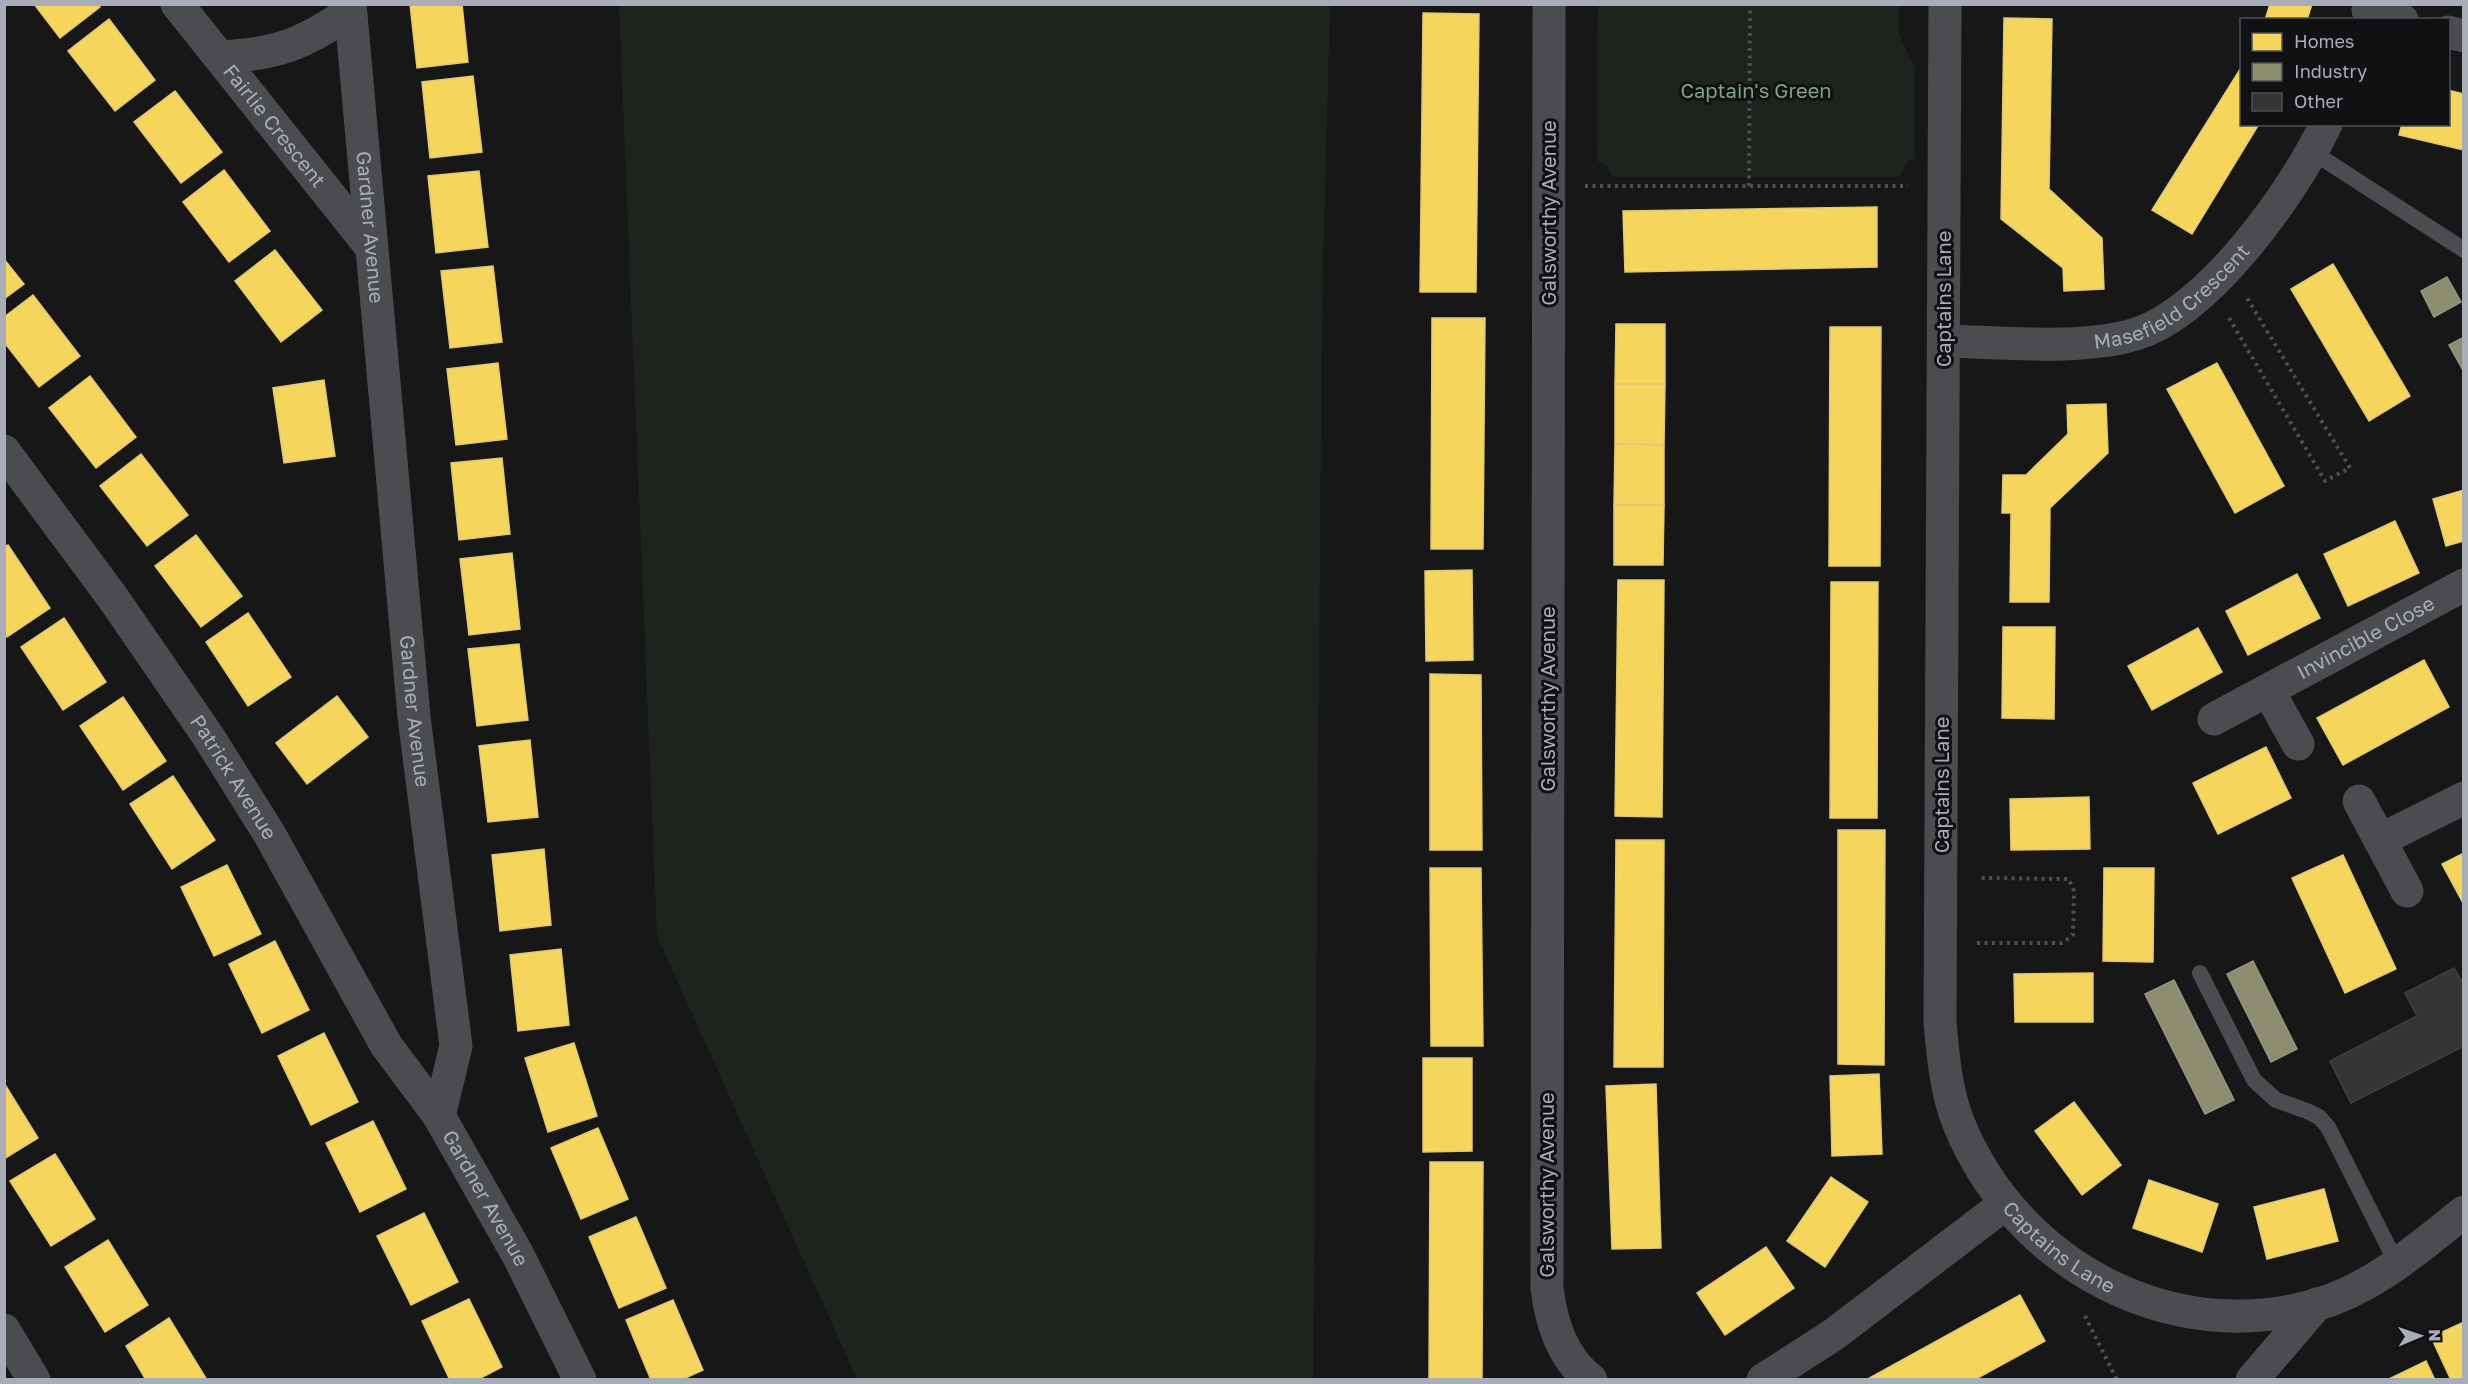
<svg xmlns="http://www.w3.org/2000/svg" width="2468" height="1384" font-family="'Golos Text',sans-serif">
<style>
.green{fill:#1d241e}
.homes{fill:#f6d55c;stroke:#dfc978;stroke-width:1.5}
.industry{fill:#8c8c6e;stroke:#949684;stroke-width:1.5}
.building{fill:#353536;stroke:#3f4043;stroke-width:1.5}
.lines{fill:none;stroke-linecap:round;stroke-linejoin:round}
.path{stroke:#4d4e52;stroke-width:4;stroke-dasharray:3 4.5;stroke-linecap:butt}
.lane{stroke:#4b4c50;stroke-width:16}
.street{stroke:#4b4c50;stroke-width:33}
.labels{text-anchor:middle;stroke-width:6;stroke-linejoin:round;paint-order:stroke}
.park-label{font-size:20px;fill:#7fa381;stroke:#111113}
.street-label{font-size:20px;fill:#a8adb8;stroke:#111113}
</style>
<rect width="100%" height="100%" fill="#171717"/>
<g class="green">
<polygon points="619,5 1330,5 1322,304 1313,1379 857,1379 657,936"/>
<path d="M1598 5H1899V35L1914 66V159L1907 162 1900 177H1612C1609 168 1607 163 1597 161Z"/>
</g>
<g class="homes">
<polygon points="34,4 99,4 100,7 60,38"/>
<polygon points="410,4 462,4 468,62 417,68"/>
<polygon points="2270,4 2312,4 2307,20 2265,20"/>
<polygon points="1423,13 1479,14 1476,292 1420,292"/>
<polygon points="2004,18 2052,19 2049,189 2102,238 2104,289 2064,291 2063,268 2001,219"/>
<polygon points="109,19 155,80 115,111 68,51"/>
<polygon points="2242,66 2242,124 2259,124 2192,234 2152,210"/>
<polygon points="473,76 482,152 430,158 422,82"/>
<polygon points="2448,90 2464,94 2464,150 2399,135 2402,124 2448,124"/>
<polygon points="175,91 222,152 181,183 134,122"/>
<polygon points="224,170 270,231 229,262 183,202"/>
<polygon points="479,171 488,247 436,253 428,176"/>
<polygon points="1877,207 1877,267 1625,272 1623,211"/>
<polygon points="275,250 322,310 281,342 235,281"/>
<polygon points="4,259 24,284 4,299"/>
<polygon points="2333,264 2410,396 2369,421 2291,289"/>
<polygon points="493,266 502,342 450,348 441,271"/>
<polygon points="33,295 80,356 39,387 4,342 4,317"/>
<polygon points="1432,318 1485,318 1483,549 1431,549"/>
<polygon points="1616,324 1665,324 1665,384 1615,384"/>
<polygon points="1830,327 1881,327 1880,566 1829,566"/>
<polygon points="498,363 507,439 456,445 447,369"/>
<polygon points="2217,363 2284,486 2235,513 2167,389"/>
<polygon points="90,376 136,437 96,468 49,408"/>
<polygon points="324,380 335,456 284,463 273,388"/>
<polygon points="1615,384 1665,384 1664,445 1615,444"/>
<polygon points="2106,404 2108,453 2050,508 2049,602 2010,602 2011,513 2002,513 2003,475 2026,475 2068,434 2067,405"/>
<polygon points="1615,444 1664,445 1664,505 1614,505"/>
<polygon points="141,454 188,515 147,546 100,486"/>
<polygon points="502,458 510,534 459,540 451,463"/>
<polygon points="2464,490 2464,541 2446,546 2433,499"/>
<polygon points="1614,505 1664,505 1663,565 1614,565"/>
<polygon points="2395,521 2419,573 2348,606 2324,554"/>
<polygon points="196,535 242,596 201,627 155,566"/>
<polygon points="8,545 50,608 7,637 4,633 4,547"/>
<polygon points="512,553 520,629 469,635 460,559"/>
<polygon points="1472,570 1473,660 1426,661 1425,571"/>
<polygon points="2297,574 2320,618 2248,655 2226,611"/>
<polygon points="1618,580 1664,580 1662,817 1615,816"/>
<polygon points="1831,582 1878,582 1877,818 1830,818"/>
<polygon points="248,613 291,677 248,706 206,642"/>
<polygon points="64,618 106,682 63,710 21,647"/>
<polygon points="2003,627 2055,627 2054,719 2002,718"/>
<polygon points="2198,628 2222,672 2152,710 2128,666"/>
<polygon points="519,644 528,720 477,726 468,649"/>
<polygon points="2424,660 2449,707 2343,765 2317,718"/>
<polygon points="1430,674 1481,675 1482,850 1430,850"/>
<polygon points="337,696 368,737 307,784 276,743"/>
<polygon points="123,697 166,761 123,790 80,726"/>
<polygon points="530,740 538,817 488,822 479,746"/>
<polygon points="2266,747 2291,798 2218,834 2193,783"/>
<polygon points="173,776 215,840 172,869 130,804"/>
<polygon points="2089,797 2090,849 2011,850 2010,799"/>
<polygon points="1838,830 1885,830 1884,1065 1838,1064"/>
<polygon points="1616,840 1664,840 1663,1067 1614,1067"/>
<polygon points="544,849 551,925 500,931 492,855"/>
<polygon points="2464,853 2464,905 2442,864"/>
<polygon points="2343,855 2396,969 2345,993 2292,878"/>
<polygon points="227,865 261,934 214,956 181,887"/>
<polygon points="1430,868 1481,868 1483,1046 1431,1046"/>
<polygon points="2104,868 2154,868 2153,962 2103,961"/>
<polygon points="275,941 309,1010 262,1033 229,964"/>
<polygon points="561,949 569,1025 518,1031 510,955"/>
<polygon points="2093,973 2093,1022 2015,1022 2014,974"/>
<polygon points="324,1033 358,1102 311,1125 278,1056"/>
<polygon points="574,1043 597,1116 548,1132 525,1058"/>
<polygon points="1423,1058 1472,1058 1472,1151 1423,1152"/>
<polygon points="1879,1074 1882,1154 1832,1156 1830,1076"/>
<polygon points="4,1083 38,1138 4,1159"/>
<polygon points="1656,1084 1661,1248 1612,1249 1606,1086"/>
<polygon points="2074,1102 2121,1165 2082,1195 2035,1131"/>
<polygon points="373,1121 406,1189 360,1212 326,1143"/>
<polygon points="598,1128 628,1199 581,1219 551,1148"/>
<polygon points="55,1154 95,1219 51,1246 10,1181"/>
<polygon points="1430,1162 1483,1162 1482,1380 1429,1380"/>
<polygon points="1831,1177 1868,1202 1825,1267 1787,1241"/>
<polygon points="2149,1180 2218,1204 2202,1252 2133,1228"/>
<polygon points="2324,1189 2338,1241 2267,1259 2254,1207"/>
<polygon points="424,1213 458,1282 411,1305 377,1236"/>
<polygon points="636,1217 666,1288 619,1308 589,1237"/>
<polygon points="108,1240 148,1305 105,1332 65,1267"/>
<polygon points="1766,1247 1794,1288 1725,1335 1697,1293"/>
<polygon points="2020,1295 2045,1341 1974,1380 1866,1380"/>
<polygon points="469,1299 502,1367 477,1380 450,1380 422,1321"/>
<polygon points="673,1300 703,1370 681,1380 651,1380 626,1320"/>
<polygon points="169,1318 207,1380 146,1380 126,1346"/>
<polygon points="2464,1322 2464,1380 2451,1380 2431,1337"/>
<polygon points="2426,1361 2435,1380 2387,1380"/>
</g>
<g class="industry">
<polygon points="2447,277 2461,302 2434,317 2421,291"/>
<polygon points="2464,337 2464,372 2449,345"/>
<polygon points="2253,961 2297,1049 2271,1062 2227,974"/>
<polygon points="2174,980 2234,1100 2205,1114 2145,994"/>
</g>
<polygon class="building" points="2454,968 2464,985 2464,1046 2351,1103 2330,1061 2417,1016 2405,993"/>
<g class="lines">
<g class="path">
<polyline points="1585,186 1908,186"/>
<polyline points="1749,186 1750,4"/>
<polyline points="2229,318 2325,481 2350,468 2247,298"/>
<polyline points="1977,943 2062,943 2073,935 2074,891 2069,879 1978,878"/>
<polyline points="2085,1316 2117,1380"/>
</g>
<g class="lane">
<polyline points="2311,151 2464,250"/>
<polyline points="2200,973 2254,1080 2276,1100 2307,1111 2319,1117 2328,1127 2397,1264"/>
</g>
<g class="street">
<path id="s1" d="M177 4 371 247"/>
<path id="s2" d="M350 4 414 717 456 1046 439 1116 518 1255 580 1380"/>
<path d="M1549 4 1547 1288C1551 1322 1562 1358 1591 1380"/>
<path id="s3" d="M1945 4 1940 1022C1943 1056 1946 1092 1959 1124 2016 1264 2171 1349 2319 1304 2375 1287 2418 1248 2464 1212"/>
<polyline points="2368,10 2402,20"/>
<polyline points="2448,32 2464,36"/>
<path d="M221 57C278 54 303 44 350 12"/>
<path id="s4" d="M1944 341C2003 342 2079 351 2136 334 2209 311 2294 192 2326 124"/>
<path id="s5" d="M4 451 113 598 208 736 270 835 386 1045 439 1116"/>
<polyline points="2268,690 2298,744"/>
<path id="s6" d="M2214 719 2464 585"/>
<polyline points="2359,801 2407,891"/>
<polyline points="2380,840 2464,798"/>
<polyline points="4,1330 34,1380"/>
<polyline points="1763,1380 1833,1335 2005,1204"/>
<polyline points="2252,1380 2317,1304"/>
</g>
</g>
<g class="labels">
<g class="park-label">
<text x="1756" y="98">Captain's Green</text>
</g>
<g class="street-label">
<text dy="7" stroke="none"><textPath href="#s1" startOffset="156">Fairlie Crescent</textPath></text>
<text transform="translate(1549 213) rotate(-90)" y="7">Galsworthy Avenue</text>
<text dy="7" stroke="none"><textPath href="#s2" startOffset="224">Gardner Avenue</textPath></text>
<text dy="7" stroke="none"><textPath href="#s4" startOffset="242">Masefield Crescent</textPath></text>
<text transform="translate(1944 299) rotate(-90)" y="7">Captains Lane</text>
<text dy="7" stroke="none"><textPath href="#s6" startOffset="172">Invincible Close</textPath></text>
<text transform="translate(1548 699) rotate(-90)" y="7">Galsworthy Avenue</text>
<text dy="7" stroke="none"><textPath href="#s2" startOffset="710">Gardner Avenue</textPath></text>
<text dy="7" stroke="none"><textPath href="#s5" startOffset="399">Patrick Avenue</textPath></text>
<text transform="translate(1942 785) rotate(-90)" y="7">Captains Lane</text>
<text transform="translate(1547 1185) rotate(-90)" y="7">Galsworthy Avenue</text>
<text dy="7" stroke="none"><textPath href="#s2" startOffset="1214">Gardner Avenue</textPath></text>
<text dy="7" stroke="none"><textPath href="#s3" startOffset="1284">Captains Lane</textPath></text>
</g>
</g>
<rect width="2468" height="1384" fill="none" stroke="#a8adb8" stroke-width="12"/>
<rect x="2240" y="18" width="210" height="108" fill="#111113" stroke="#4d4f55" stroke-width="1.5"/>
<rect x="2252" y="33" width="30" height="18" fill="#f6d55c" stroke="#4d4f55" stroke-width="1.5"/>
<text x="2294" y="48" font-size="18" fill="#a8adb8">Homes</text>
<rect x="2252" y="63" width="30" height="18" fill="#8c8c6e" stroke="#4d4f55" stroke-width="1.5"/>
<text x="2294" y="78" font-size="18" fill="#a8adb8">Industry</text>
<rect x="2252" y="93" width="30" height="18" fill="#353536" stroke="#4d4f55" stroke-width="1.5"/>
<text x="2294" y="108" font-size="18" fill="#a8adb8">Other</text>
<g transform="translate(2420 1336) rotate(88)" stroke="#111113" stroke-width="4.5" paint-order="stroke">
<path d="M0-4.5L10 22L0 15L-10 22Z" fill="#a8adb8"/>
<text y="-9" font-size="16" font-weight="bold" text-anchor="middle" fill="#a8adb8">N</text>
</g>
</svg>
